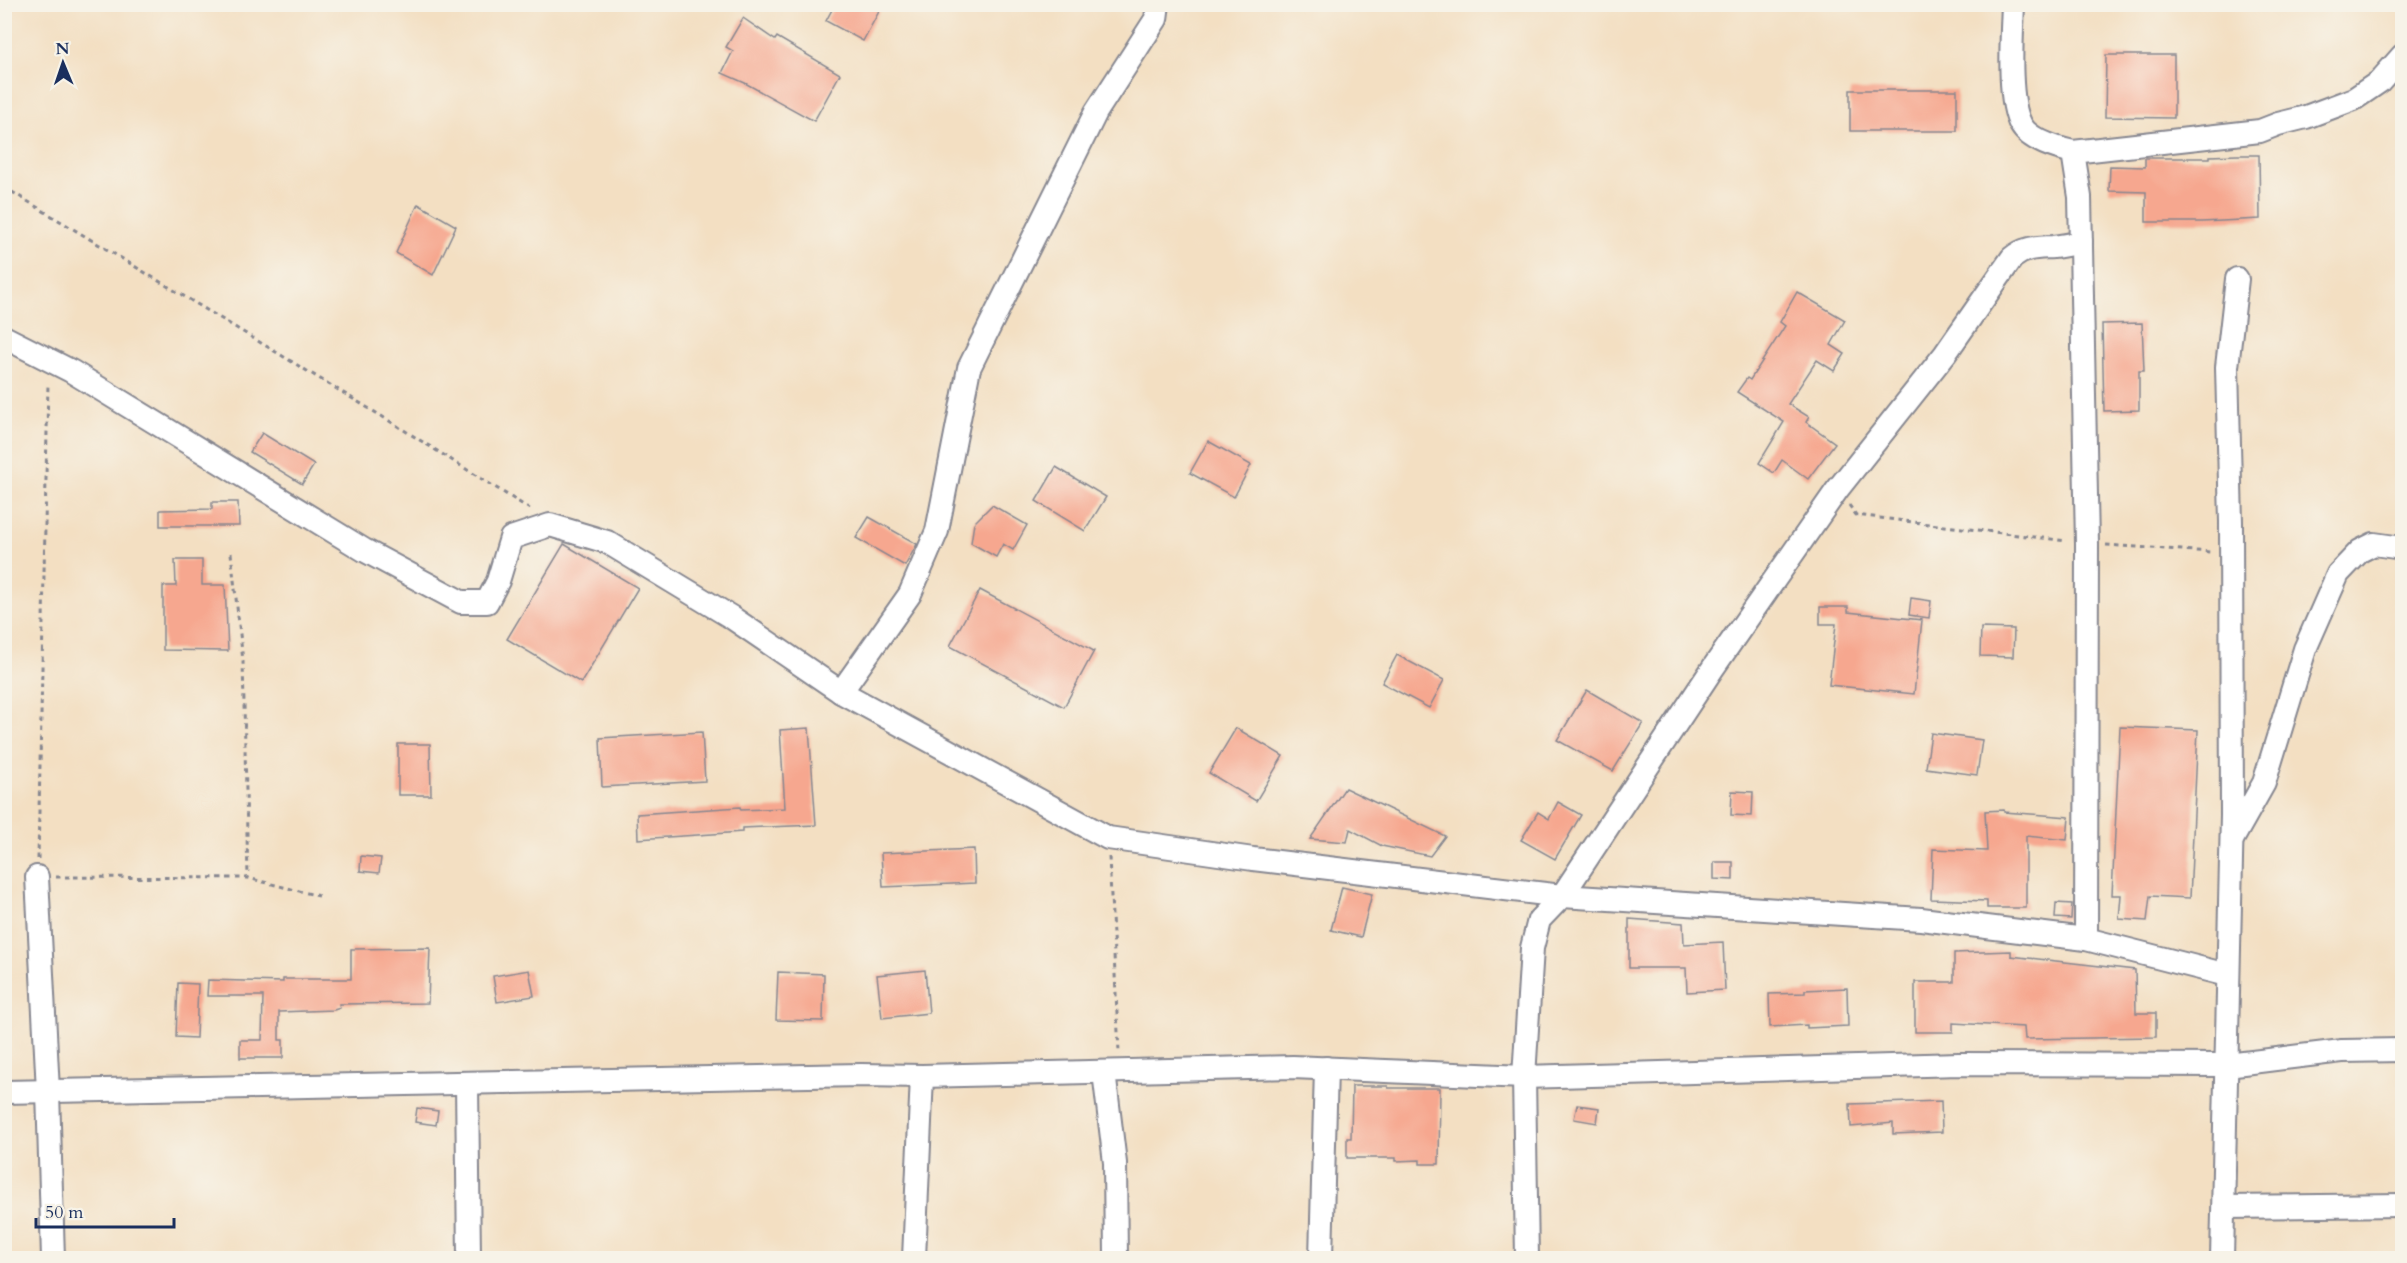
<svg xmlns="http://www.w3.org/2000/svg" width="2407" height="1263" font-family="Cardo,serif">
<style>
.building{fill:#f6a78f}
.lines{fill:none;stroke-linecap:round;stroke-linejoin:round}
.minor-casing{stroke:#878790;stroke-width:26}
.path{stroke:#878790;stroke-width:3;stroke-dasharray:4.5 4.5;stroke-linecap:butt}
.minor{stroke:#fff;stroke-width:22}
</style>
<rect width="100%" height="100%" fill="#f7f3e8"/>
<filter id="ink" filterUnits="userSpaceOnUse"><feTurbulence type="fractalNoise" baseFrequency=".0167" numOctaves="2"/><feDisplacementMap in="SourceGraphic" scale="12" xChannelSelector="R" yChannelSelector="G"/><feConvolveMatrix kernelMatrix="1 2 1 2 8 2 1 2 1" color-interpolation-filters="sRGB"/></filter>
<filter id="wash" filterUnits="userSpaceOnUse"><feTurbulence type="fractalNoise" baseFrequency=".008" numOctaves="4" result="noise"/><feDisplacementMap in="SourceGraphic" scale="24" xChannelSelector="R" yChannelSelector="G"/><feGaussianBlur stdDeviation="1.35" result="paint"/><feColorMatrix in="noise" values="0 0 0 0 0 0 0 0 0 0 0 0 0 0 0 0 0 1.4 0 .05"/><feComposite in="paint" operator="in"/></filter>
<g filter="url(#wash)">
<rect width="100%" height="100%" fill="#f3dfc2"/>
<g id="blocks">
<g class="building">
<polygon points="835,4 883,4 863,41 826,21"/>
<polygon points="743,18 775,40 777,37 840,74 814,121 745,83 722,73 733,51 726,47"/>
<polygon points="2106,55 2174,55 2174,118 2105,117"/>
<rect x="1850" y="90" width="107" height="41"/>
<polygon points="2237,155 2259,155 2260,219 2202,222 2146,222 2146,192 2109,191 2110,166 2145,167 2145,158 2210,158 2210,156"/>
<polygon points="418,204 456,226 433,275 396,253"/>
<polygon points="1797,292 1845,320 1831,345 1845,354 1834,371 1817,360 1788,404 1809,417 1806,422 1835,443 1808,479 1782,460 1774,473 1759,463 1784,422 1737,392 1747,378 1750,380 1785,326 1780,322"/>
<polygon points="2142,323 2144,371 2139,371 2139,410 2104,411 2102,324"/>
<polygon points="262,433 314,465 302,484 250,452"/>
<polygon points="1208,441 1251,465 1234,497 1190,473"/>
<polygon points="1056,467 1106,497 1085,531 1036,501"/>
<polygon points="212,502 238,502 239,526 160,526 160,510 212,509"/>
<polygon points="992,505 1027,525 1013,550 1003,544 996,557 971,543 974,523"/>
<polygon points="869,517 917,544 905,566 856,538"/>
<polygon points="564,544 638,588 581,683 507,639"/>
<polygon points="175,560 202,560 202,585 225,585 228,651 163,650 163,586 176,586"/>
<polygon points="980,590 1094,651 1064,707 950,646"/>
<polygon points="1911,598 1931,601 1929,618 1909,615"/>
<polygon points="1820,607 1848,607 1848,612 1922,620 1914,694 1829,685 1836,624 1820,624"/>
<polygon points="1981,628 2014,629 2013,657 1980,656"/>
<polygon points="1397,655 1444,680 1429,708 1382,683"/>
<polygon points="1587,690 1643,723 1613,771 1557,740"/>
<polygon points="2120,727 2198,730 2190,898 2150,896 2147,921 2119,919 2121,895 2112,895"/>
<polygon points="809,728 816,825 742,828 742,832 638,839 637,814 740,807 741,810 785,808 780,730"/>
<polygon points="1236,728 1283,756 1256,801 1209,773"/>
<polygon points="702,732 705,781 602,787 600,738"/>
<polygon points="1931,733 1982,740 1977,775 1926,768"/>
<polygon points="398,744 430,744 431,795 398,795"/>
<polygon points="1345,788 1445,836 1430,856 1382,846 1350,829 1347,842 1310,839"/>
<polygon points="1732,791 1753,792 1752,816 1731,815"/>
<polygon points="1558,802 1581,815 1555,859 1521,840 1538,812 1549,819"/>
<polygon points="2004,810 2004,812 2069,817 2067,840 2026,836 2026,908 1987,908 1987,901 1931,899 1933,849 1987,851 1985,811"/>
<polygon points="974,849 975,883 883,887 881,853"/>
<polygon points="361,856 381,858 379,873 360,871"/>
<polygon points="1714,862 1733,862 1733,880 1714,879"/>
<polygon points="1342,887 1372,894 1361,937 1331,930"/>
<polygon points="2056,903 2072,904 2071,919 2055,918"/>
<polygon points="1629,919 1683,923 1684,944 1723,942 1725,990 1687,992 1686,968 1629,968"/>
<polygon points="430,948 428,1003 339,1004 340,1008 334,1010 279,1012 279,1040 283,1040 283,1058 240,1058 240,1040 262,1040 263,996 207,996 208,980 283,982 283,979 351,979 351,949"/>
<polygon points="2011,951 2011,956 2135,970 2136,1013 2156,1013 2156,1037 2025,1039 2024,1027 1953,1023 1953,1032 1915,1032 1915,982 1954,982 1954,953"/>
<polygon points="529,970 534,996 497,1002 493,976"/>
<polygon points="925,970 929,1013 882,1018 877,975"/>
<polygon points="778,972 824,974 823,1021 776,1020"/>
<polygon points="178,983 198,984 196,1038 176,1037"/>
<polygon points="1847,988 1848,1026 1807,1028 1807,1025 1770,1027 1769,994 1805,993 1805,990"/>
<polygon points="1352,1086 1388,1086 1388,1088 1440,1088 1439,1164 1420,1164 1420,1160 1396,1161 1396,1158 1347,1158 1347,1138 1351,1138"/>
<polygon points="1941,1101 1942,1132 1893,1134 1893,1123 1851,1127 1850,1104"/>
<polygon points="1577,1105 1599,1108 1597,1123 1574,1119"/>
<polygon points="417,1108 438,1111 436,1125 415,1122"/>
</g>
</g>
</g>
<g filter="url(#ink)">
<use href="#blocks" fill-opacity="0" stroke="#878790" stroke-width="1.5"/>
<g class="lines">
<g class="minor-casing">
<g id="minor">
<path d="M2013 4C2012 34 2007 100 2021 125 2030 141 2057 148 2073 152L2080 197 2087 544 2086 939"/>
<polyline points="2073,152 2260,131 2278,124 2306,117 2354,99 2379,82 2402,56"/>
<polyline points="4,337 71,371 364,550 461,602 487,602 498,581 511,538 550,525 607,542 731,617 841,692 1108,838 1253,859 1562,896 1921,919 2086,939 2227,975"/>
<polyline points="841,692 910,594 937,531 969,368 1096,112 1156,19 1158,4"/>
<polyline points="2233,838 2264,783 2305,649 2338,574 2360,551 2374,544 2402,548"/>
<polyline points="37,877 48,1091 53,1258"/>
<polyline points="1104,1072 1115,1163 1116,1258"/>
<polyline points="467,1083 469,1258"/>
<polyline points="4,1092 861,1075 922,1076 1293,1067 1524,1077 1959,1064 2227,1065 2342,1051 2402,1050"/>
<polyline points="2224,1207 2402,1205"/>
<polyline points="914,1258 922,1076"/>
<polyline points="1321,1258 1326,1068"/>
<path d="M1527 1258 1524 1077 1532 948 1539 920 1562 896 1713 668 1837 490 1945 354 2012 258C2025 247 2036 248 2053 247 2062 246 2072 244 2081 242"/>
<polyline points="2222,1258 2232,815 2231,522 2227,367 2237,279"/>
</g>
</g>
<g class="path">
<polyline points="4,187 383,417 533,511"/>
<polyline points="1849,505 1856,515 2067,541"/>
<polyline points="2106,545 2211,552"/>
<polyline points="231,553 243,661 248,878"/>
<polyline points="1109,857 1119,1052"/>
<polyline points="38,859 48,383"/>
<polyline points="56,877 248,878 319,896"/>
</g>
<use href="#minor" class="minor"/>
</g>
</g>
<rect width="2407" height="1263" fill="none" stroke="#f7f3e8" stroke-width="24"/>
<g transform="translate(63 63) rotate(358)" stroke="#f7f3e8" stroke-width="4.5" paint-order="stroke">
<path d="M0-4.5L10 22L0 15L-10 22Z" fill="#1b2f5e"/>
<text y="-9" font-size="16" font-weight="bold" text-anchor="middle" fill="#1b2f5e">N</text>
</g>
<path d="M36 1218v9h138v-9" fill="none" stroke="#1b2f5e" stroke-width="3"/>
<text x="45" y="1218" font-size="18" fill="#1b2f5e" stroke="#f7f3e8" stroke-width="4.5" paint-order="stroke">50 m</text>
</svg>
